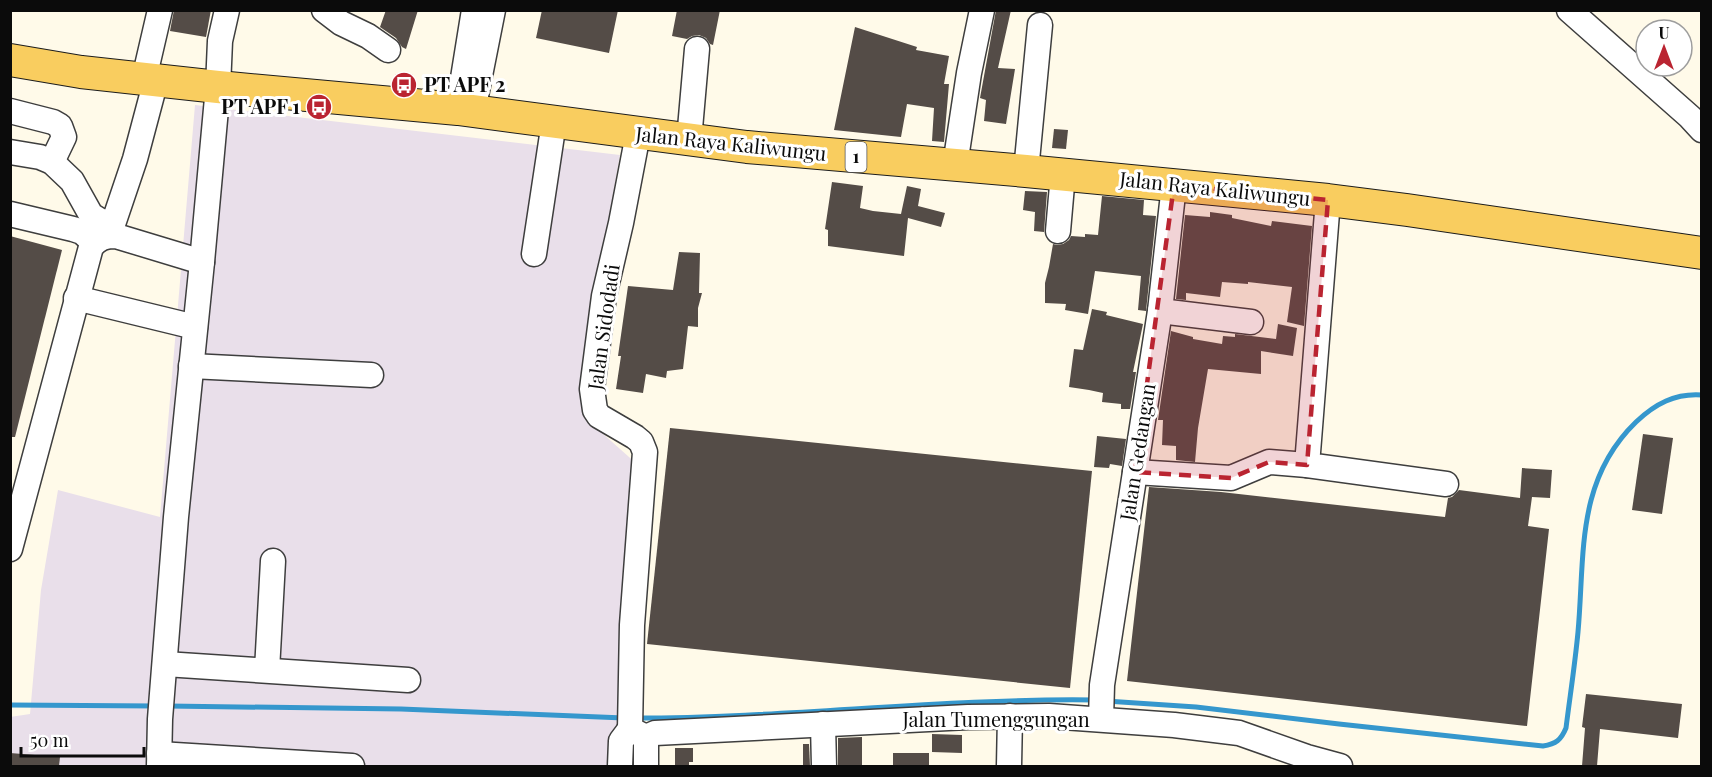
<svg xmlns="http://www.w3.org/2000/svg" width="1712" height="777" font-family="'Playfair Display',serif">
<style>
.industrial{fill:#e9dfea}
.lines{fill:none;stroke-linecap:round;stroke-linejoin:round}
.stream{stroke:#3597cd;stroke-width:5}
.building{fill:#544c47}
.minor-casing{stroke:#3e3e3e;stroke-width:27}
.major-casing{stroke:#1c1c1c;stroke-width:34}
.minor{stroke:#fff;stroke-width:24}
.major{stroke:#f9cd5f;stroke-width:32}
.marked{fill:#ba2431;fill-opacity:0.2;stroke:#ba2431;stroke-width:4.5;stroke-dasharray:12 8;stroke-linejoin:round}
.labels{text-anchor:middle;stroke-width:6;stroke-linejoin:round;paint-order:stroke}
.shield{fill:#fff;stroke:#545454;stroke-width:1.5}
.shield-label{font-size:18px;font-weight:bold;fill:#0b0b0b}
.poi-label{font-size:20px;font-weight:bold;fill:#0b0b0b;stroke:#fff;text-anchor:start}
.street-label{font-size:20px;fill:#0b0b0b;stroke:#fff}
</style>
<rect width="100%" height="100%" fill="#fffae9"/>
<polygon class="industrial" points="195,105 620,155 585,354 593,425 638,465 626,730 651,766 11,766 10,717 30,714 41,590 58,490 160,517"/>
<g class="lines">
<g class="stream">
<path d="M1106 701 1196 707 1339 724 1543 746C1556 744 1561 740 1566 728 1570 696 1575 664 1578 632 1585 556 1575 481 1636 422 1655 404 1675 393 1702 395"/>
<polyline points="10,705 156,706"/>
<polyline points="168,706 401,709 624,718"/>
<path d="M636 718C789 718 941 698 1094 700"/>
</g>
</g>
<g class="building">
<polygon points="174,10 211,10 206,37 170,31"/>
<polygon points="386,10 418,10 406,49 402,47 396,38 380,27"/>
<polygon points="542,10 618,10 609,53 536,38"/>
<polygon points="677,10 720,10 713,45 710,44 706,38 699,35 692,36 687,39 672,36"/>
<polygon points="996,10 1011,10 998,68 1015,69 1006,124 984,121 986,100 980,98"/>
<polygon points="855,27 917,47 916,50 949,56 944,84 949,84 944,142 932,141 934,108 907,104 901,137 834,130"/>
<polygon points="1054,129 1068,130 1066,149 1052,148"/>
<polygon points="832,182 863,186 860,208 873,211 901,214 907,186 921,189 918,206 945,213 941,227 908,218 904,256 828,246 828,230 825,229"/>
<polygon points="1025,191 1047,192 1044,232 1034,231 1035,212 1023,210"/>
<polygon points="1102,196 1144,200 1143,215 1156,216 1146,311 1138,310 1141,276 1095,271 1088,314 1065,310 1066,304 1045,303 1045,283 1049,267 1053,244 1057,245 1063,244 1069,240 1071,236 1085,237 1085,234 1098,235"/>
<polygon points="1210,212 1232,215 1232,218 1271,226 1272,221 1312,226 1304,326 1287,322 1292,287 1248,282 1248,284 1222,282 1220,297 1186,293 1186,300 1176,299 1185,215 1210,217"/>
<polygon points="10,236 62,250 15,437 10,437"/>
<polygon points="679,252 700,253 699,293 702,293 698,308 698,327 688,326 683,369 667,371 666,378 646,374 643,393 616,389 621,356 618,356 628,286 673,290"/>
<polygon points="1092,309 1107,312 1106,315 1143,324 1133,372 1136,372 1130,409 1121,409 1121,404 1102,402 1103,393 1089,390 1069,387 1074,349 1083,350"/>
<polygon points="1278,324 1297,328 1293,356 1261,351 1261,374 1208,369 1198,428 1195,462 1176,460 1176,446 1162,445 1163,420 1158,420 1171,331 1193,337 1193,339 1222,344 1223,336 1235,337 1235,334 1276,339"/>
<polygon points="670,428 1092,471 1070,688 647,644"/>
<polygon points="1643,434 1673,438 1662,514 1632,510"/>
<polygon points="1097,436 1126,439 1122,466 1110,464 1109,468 1094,467"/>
<polygon points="1522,468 1552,470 1550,498 1532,497 1528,526 1549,529 1527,726 1127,681 1149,487 1221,492 1445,517 1448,498 1452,497 1459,490 1520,498"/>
<polygon points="1586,694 1682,704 1678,738 1600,729 1597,766 1582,766 1585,728 1582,727"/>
<polygon points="932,734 962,735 962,753 932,752"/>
<polygon points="862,737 862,765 838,765 838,738"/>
<polygon points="803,744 809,744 810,766 803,766"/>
<polygon points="675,748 693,748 693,762 689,762 689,766 675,766"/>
<polygon points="10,753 60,757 59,766 10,766"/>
<rect x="893" y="753" width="36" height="13"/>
</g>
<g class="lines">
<g class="minor-casing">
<g id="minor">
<polyline points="324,10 341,23 368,36 388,50"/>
<polyline points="1569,10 1690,117 1702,130"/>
<polyline points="144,79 160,10"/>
<polyline points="459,103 474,10"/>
<polyline points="10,111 53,122 60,126 64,137 52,162"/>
<polyline points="473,111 493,10"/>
<polyline points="638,134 621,223 604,296 592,389 595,410 599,416 635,437 641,442 645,452 632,625 630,729 646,737"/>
<polyline points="689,140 697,49"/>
<polyline points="10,152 40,157 52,162 72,181 91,215 99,220 113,224"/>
<polyline points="955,165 969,73 982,10"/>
<polyline points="1026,171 1040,25"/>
<polyline points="1328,200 1307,465 1446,484"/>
<polyline points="10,214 73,229 82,232 94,243"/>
<polyline points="1058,231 1063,174"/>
<polyline points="109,236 135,159 156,80"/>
<polyline points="534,254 554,122"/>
<polyline points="76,298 195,327"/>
<polyline points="1160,311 1251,322"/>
<polyline points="191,366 371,375"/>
<polyline points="1135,472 1231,478 1269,462 1307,465"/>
<path d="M10 549 91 247C98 238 105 236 116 236L202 262"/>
<polyline points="165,664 408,680"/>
<polyline points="267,670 273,561"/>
<polyline points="1101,719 1102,685 1160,311 1174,185"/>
<polyline points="823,724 824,766"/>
<polyline points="646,737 655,733 968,717 1049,716 1174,725 1239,733 1307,757 1340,766"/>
<polyline points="646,737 646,766"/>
<polyline points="159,754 352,766"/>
<polyline points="159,766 160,719 176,517 202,262 218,87 220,41 227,10"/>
<polyline points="620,766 621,741 630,729"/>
<polyline points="1009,766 1010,716"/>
</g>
</g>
<g class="major-casing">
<polyline id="major" points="10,60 81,72 218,87 458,109 747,147 1026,171 1328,200 1407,210 1702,253"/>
</g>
<use href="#minor" class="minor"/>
<use href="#major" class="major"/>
</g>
<path class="marked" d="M1174 185 1328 200 1307 465 1269 462 1231 478 1135 472Z"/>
<defs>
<g id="bus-disc" transform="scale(1.35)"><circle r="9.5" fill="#ba2431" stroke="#fff"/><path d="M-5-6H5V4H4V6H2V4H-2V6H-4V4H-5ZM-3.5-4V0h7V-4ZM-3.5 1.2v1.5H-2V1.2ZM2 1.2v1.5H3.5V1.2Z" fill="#fff"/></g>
</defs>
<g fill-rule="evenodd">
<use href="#bus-disc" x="404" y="85"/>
<use href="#bus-disc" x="319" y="107"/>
</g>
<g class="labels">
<rect class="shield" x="845.5" y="142" width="21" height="30" rx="4.5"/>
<g class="shield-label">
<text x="856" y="163">1</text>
</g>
<g class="poi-label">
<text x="424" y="92">PT APF 2</text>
<text x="300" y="114" text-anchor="end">PT APF 1</text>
</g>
<g class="street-label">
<text transform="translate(731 144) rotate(6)" y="7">Jalan Raya Kaliwungu</text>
<text transform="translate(1215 189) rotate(6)" y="7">Jalan Raya Kaliwungu</text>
<text transform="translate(604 327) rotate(-82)" y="7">Jalan Sidodadi</text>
<text transform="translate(1138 452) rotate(-81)" y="7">Jalan Gedangan</text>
<text x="996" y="727">Jalan Tumenggungan</text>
</g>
</g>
<rect width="1712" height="777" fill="none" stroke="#0b0b0b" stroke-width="24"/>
<g transform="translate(1664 48)"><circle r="28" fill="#ffffff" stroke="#9d9d9d" stroke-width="1.5"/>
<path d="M0-4.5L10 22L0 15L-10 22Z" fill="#ba2431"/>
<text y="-9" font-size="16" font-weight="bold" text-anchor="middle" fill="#0b0b0b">U</text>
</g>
<path d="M21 747v9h123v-9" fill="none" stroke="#0b0b0b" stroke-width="3"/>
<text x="30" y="747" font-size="18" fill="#0b0b0b" stroke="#ffffff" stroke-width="4.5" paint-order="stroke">50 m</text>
</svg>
